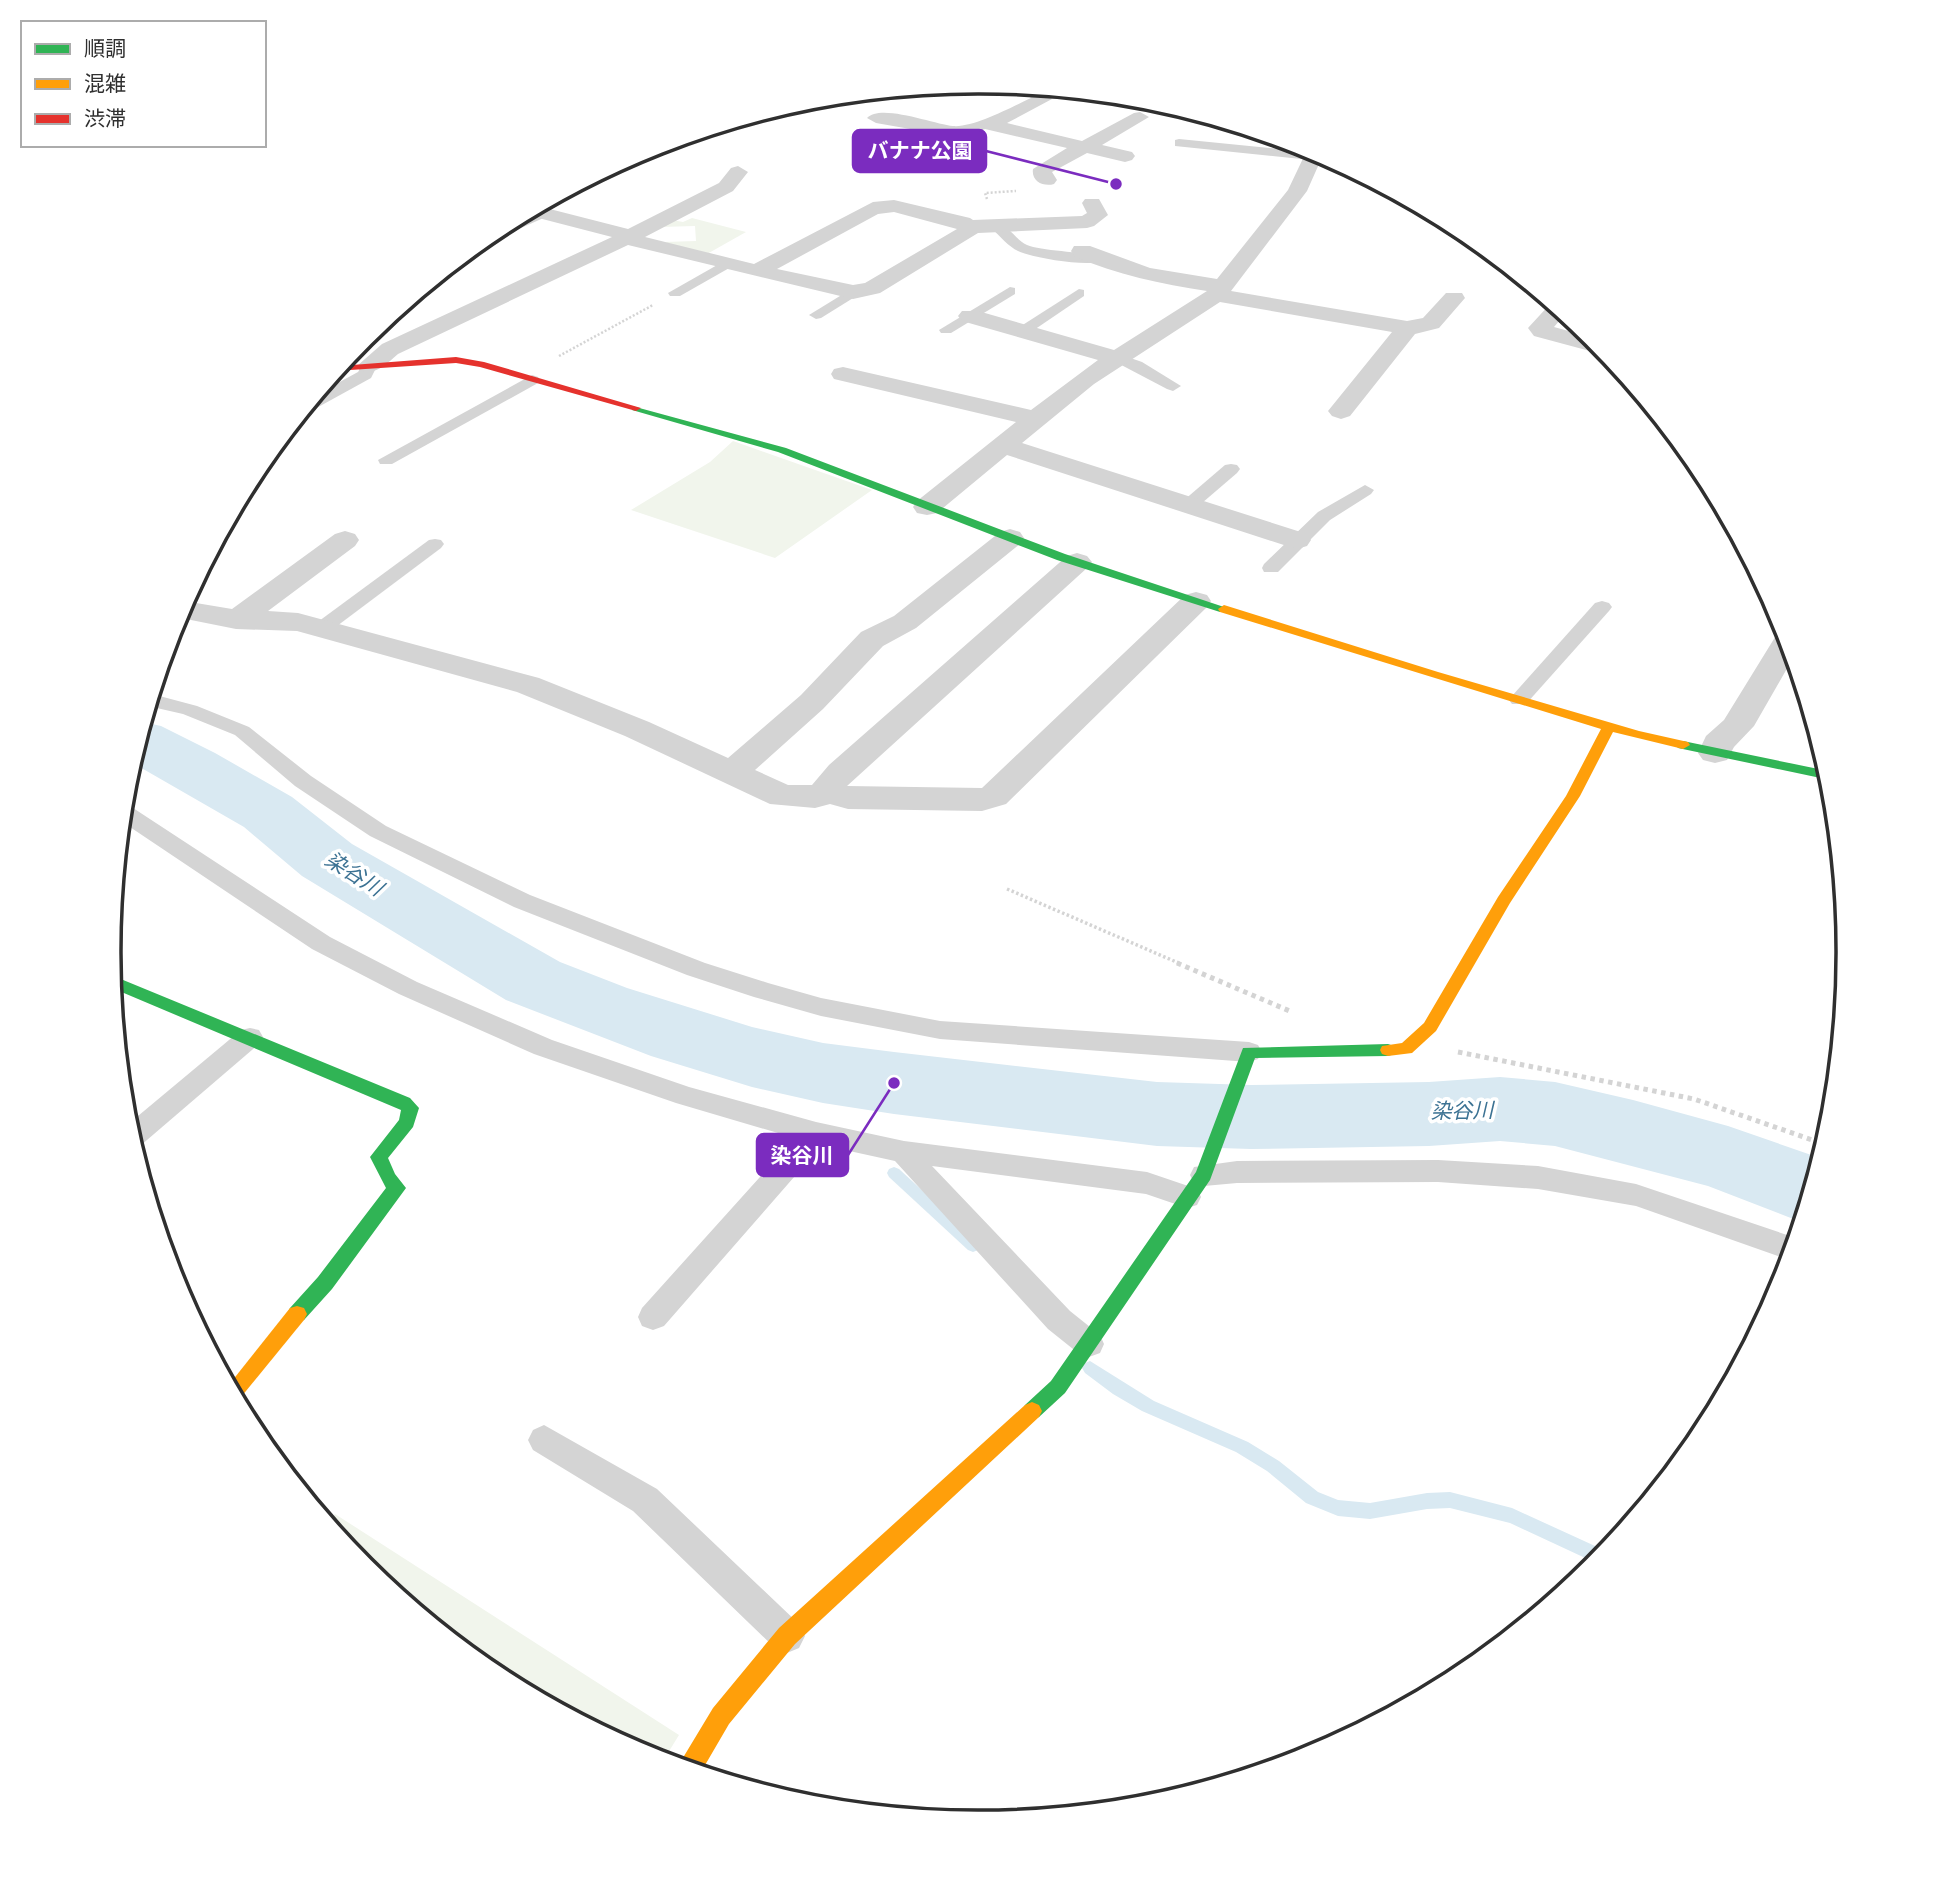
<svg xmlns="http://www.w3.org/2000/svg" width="1956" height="1904" font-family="Figtree,'Noto Sans JP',sans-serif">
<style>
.green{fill:#f1f5ec}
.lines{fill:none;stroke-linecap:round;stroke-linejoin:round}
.stream{fill:#d9e9f2;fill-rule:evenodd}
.river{fill:#d9e9f2;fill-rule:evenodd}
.path-far2{stroke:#d4d4d4;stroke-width:2.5;stroke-dasharray:2 2;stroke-linecap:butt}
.path-far1{stroke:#d4d4d4;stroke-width:3.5;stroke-dasharray:2.5 2.5;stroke-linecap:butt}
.path{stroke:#d4d4d4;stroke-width:5;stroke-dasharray:4.5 4.5;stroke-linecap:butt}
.lane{fill:#d4d4d4;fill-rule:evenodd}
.street{fill:#d4d4d4;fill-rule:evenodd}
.fast{fill:#30b455;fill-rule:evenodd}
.slow{fill:#ff9f0a;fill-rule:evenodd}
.jam{fill:#e5322d;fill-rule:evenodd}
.labels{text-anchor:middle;stroke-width:7;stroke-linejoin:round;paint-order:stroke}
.water-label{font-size:21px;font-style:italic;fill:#3c7293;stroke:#fff}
.rim{fill:none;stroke:#2f2f2f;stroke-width:3.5}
.leader{fill:none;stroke:#7b2cbf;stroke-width:2.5}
.callout-dot{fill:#7b2cbf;stroke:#fff;stroke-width:2.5}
.callout{fill:#7b2cbf;stroke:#7b2cbf;stroke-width:2.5}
.callout-label{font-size:21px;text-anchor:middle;font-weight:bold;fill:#fff}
</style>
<rect width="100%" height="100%" fill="#fff"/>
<g class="green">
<polygon points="692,218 746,232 707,254 664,242 696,241 695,226 660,227 672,220 683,222"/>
<polygon points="733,441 872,490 775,558 631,510 710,462"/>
<polygon points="335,1514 679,1735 663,1761 645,1755 494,1675 363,1567 327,1523"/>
</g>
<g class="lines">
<g class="stream">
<polygon points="894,1167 899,1169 978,1242 980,1246 978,1250 973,1252 968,1250 889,1177 887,1173 889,1169"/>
<polygon points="1090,1361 1154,1401 1248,1442 1279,1461 1318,1492 1338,1500 1370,1503 1427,1493 1450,1492 1512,1508 1606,1551 1596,1563 1510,1523 1450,1508 1427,1509 1370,1519 1338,1516 1306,1503 1267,1471 1236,1452 1142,1411 1113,1394 1085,1373 1082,1368 1085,1363"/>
</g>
<polygon class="river" points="143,722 161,726 215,753 292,797 352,844 560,962 627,988 752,1027 823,1043 894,1052 1157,1082 1251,1085 1429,1082 1500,1077 1555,1082 1633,1100 1728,1126 1820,1158 1801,1222 1708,1186 1555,1146 1500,1141 1429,1146 1251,1149 1157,1146 894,1114 823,1103 752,1087 651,1056 506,1000 302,876 244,827 131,762"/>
<g class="path-far2">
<polyline points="987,199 985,193 1016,191"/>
<polyline points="559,356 653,305"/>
</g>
<polyline class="path-far1" points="1007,889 1181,964"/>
<g class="path">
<polyline points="1177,963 1292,1012"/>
<polyline points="1458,1052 1694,1099 1824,1144"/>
</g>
<g class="lane">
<polygon points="1179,139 1311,152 1317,156 1311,160 1175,146 1175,140"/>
<polygon points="543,209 550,213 548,216 483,245 475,245 493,230"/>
<path d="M997 222C1009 226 1016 240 1027 245 1043 252 1099 252 1107 259 1095 269 1033 258 1018 251 1009 247 1000 236 992 229V223Z"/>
<polygon points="726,260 731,261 731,267 680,296 670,296 668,293"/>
<polygon points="1010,287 1015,288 1015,294 951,333 941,333 939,330"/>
<polygon points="853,288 858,289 858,295 821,318 816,319 809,315"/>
<polygon points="1079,289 1084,290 1084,296 1028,334 1018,334 1016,331 1018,328"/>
<polygon points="1116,353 1142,362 1181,386 1173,391 1167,389 1108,358 1111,355"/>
<polygon points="369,361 377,366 371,378 311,411 301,412 314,396 358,372 364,363"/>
<polygon points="532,375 538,377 540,380 538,383 392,464 380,464 378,460"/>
<polygon points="1231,464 1237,465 1240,469 1237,473 1195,509 1183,509 1180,505 1183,501 1225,465"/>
<polygon points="1365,485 1374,490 1371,494 1330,520 1278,572 1264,572 1262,568 1264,564 1318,512"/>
<polygon points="435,539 441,540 444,544 441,548 329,632 315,632 312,628 315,624 429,540"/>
<polygon points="1602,601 1609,603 1612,607 1609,611 1526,704 1512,704 1509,700 1512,696 1595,603"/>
<polygon points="152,694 197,706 249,727 311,776 386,826 530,895 705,963 768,983 821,998 940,1021 1249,1042 1258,1045 1262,1052 1258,1059 1249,1062 940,1039 821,1016 754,997 687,975 514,907 370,836 295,786 235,735 183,714 148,706"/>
<polygon points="123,804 130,806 330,937 417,982 552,1040 689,1087 816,1122 904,1141 1147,1172 1197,1189 1201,1197 1197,1205 1187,1208 1146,1194 932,1166 1070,1311 1100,1335 1104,1344 1100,1353 1089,1357 1078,1353 1048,1329 895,1161 822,1145 664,1326 653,1330 642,1326 638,1317 642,1308 795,1138 676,1103 534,1054 399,994 312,949 121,821"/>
<polygon points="250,1028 259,1030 263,1037 259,1044 140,1146 133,1148 126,1126 241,1030"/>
<polygon points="1438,1160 1538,1166 1636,1184 1796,1238 1789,1260 1636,1206 1538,1189 1438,1182 1237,1183 1204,1186 1194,1183 1190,1175 1194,1167 1237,1161"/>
<polygon points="544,1425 657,1489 799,1624 805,1636 799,1648 787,1653 775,1648 633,1511 533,1450 528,1440 533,1430"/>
</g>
<g class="street">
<path d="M995 84 1041 88 1052 99 1007 123 1082 141 1134 113 1140 112 1149 117 1102 145 1132 152 1135 156 1132 160 1125 162 1087 153 1052 172 1057 180 1054 184C1044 187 1031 182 1033 169L1067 148 985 129 908 159 898 153 901 149 939 134 876 123 867 118C880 103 934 124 953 126 973 128 1012 107 1031 98L1027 94 997 89Z"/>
<polygon points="1237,126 1255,132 1248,135 1237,133 1235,129"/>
<path d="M1308 148 1323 155 1307 191 1231 291 1407 321 1423 318 1446 293H1462L1465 298 1439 328 1415 334 1350 416 1341 419 1332 416 1328 411 1392 332 1220 302 1094 384 1022 443 1307 534 1311 540 1307 546 1297 549 1287 546 1007 455 937 513 927 515 917 513 913 507 917 501 1016 422 834 379 831 374 834 369 843 367 1031 410 1098 360 962 321 958 316 962 311H978L1114 350 1207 291C1161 284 1117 275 1074 256L1071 251 1074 246H1090L1150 268 1217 279 1288 190Z"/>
<path d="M738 166 748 172 733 191 645 237 754 264 873 202 894 200 970 218 973 220 1082 216 1087 213 1082 203 1085 199H1099L1108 215 1094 226 1087 228 978 233 880 293 853 299 628 245 398 354C386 364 377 375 360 371L357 366 382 344 612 237 523 214 538 206 628 229 719 183 731 168ZM894 212 957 229 865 283 853 285 777 269 878 214Z"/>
<polygon points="1551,303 1565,314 1554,327 1594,338 1606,353 1601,354 1534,336 1528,328"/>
<polygon points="1010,529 1020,532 1024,538 1020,544 916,628 883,646 823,709 755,770 788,785 812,785 829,765 1067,556 1077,553 1087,556 1092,562 1087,568 847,786 982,788 1185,595 1196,592 1207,595 1211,601 1207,607 1006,804 982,811 848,809 830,804 815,808 770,804 625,736 517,692 297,631 236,629 176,617 184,601 232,609 335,534 345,531 355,534 359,540 355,546 268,611 298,613 539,678 649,722 728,758 801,695 861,632 894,616 1000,532"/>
<polygon points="1786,632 1793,658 1754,726 1734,747 1727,760 1715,763 1703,760 1698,753 1706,736 1724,720 1777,634"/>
</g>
<g class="fast">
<polygon points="632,406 786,448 1065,554 1230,609 1228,612 1220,612 1057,560 778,452 632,410"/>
<polygon points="1683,741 1828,771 1830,780 1678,748 1676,745"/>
<polygon points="111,975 410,1098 419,1108 413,1127 388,1158 395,1174 406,1188 332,1289 304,1320 297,1322 290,1320 287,1314 290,1308 318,1277 386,1188 370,1157 399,1120 401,1110 112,988"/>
<polygon points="1388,1044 1394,1046 1396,1050 1394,1054 1388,1056 1255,1058 1210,1180 1065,1393 1039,1417 1032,1420 1025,1417 1022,1411 1025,1405 1051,1381 1196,1172 1243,1048"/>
</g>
<g class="slow">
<polygon points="1224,605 1438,672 1639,731 1688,742 1690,745 1683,749 1613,732 1580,796 1510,903 1436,1031 1412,1053 1388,1056 1382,1054 1380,1050 1382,1046 1402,1043 1424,1023 1498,897 1566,796 1601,729 1220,612 1218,609"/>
<polygon points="297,1306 304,1308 307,1314 304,1320 237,1402 228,1386 290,1308"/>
<polygon points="1032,1402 1039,1405 1042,1411 1039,1417 795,1644 729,1724 701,1772 678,1766 713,1708 779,1628 1025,1405"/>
</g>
<polygon class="jam" points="456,357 484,362 641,408 636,411 480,367 456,363 335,371 339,366"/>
</g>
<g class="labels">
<g class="water-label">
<text transform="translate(354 874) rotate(32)" y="7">染谷川</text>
<text transform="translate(1462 1111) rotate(-1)" y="7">染谷川</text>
</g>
</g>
<path d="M0 0H1956V1904H0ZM978 94H979A857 857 0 0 1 1836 951V953A857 857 0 0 1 979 1810H978A857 857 0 0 1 121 953V951A857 857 0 0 1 978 94Z" fill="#fff" fill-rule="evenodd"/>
<path class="rim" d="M978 94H979A857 857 0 0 1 1836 951V953A857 857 0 0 1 979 1810H978A857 857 0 0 1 121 953V951A857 857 0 0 1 978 94Z"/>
<path class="leader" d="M1116 184L986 151M894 1083L848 1155"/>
<g class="callout-dot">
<circle cx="1116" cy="184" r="7"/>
<circle cx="894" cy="1083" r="7"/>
</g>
<g class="callout">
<rect x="853" y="130" width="133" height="42" rx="7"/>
<rect x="757" y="1134" width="91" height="42" rx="7"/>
</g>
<g class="callout-label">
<text x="920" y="158">バナナ公園</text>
<text x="802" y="1163">染谷川</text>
</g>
<rect x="21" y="21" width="245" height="126" fill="#ffffff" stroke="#acacac" stroke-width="2"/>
<rect x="35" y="44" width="35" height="10" fill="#30b455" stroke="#acacac" stroke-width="2"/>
<text x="84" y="56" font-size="21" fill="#2f2f2f">順調</text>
<rect x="35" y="79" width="35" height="10" fill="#ff9f0a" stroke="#acacac" stroke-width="2"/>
<text x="84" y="91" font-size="21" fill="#2f2f2f">混雑</text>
<rect x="35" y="114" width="35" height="10" fill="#e5322d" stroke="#acacac" stroke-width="2"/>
<text x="84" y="126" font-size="21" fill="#2f2f2f">渋滞</text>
</svg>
